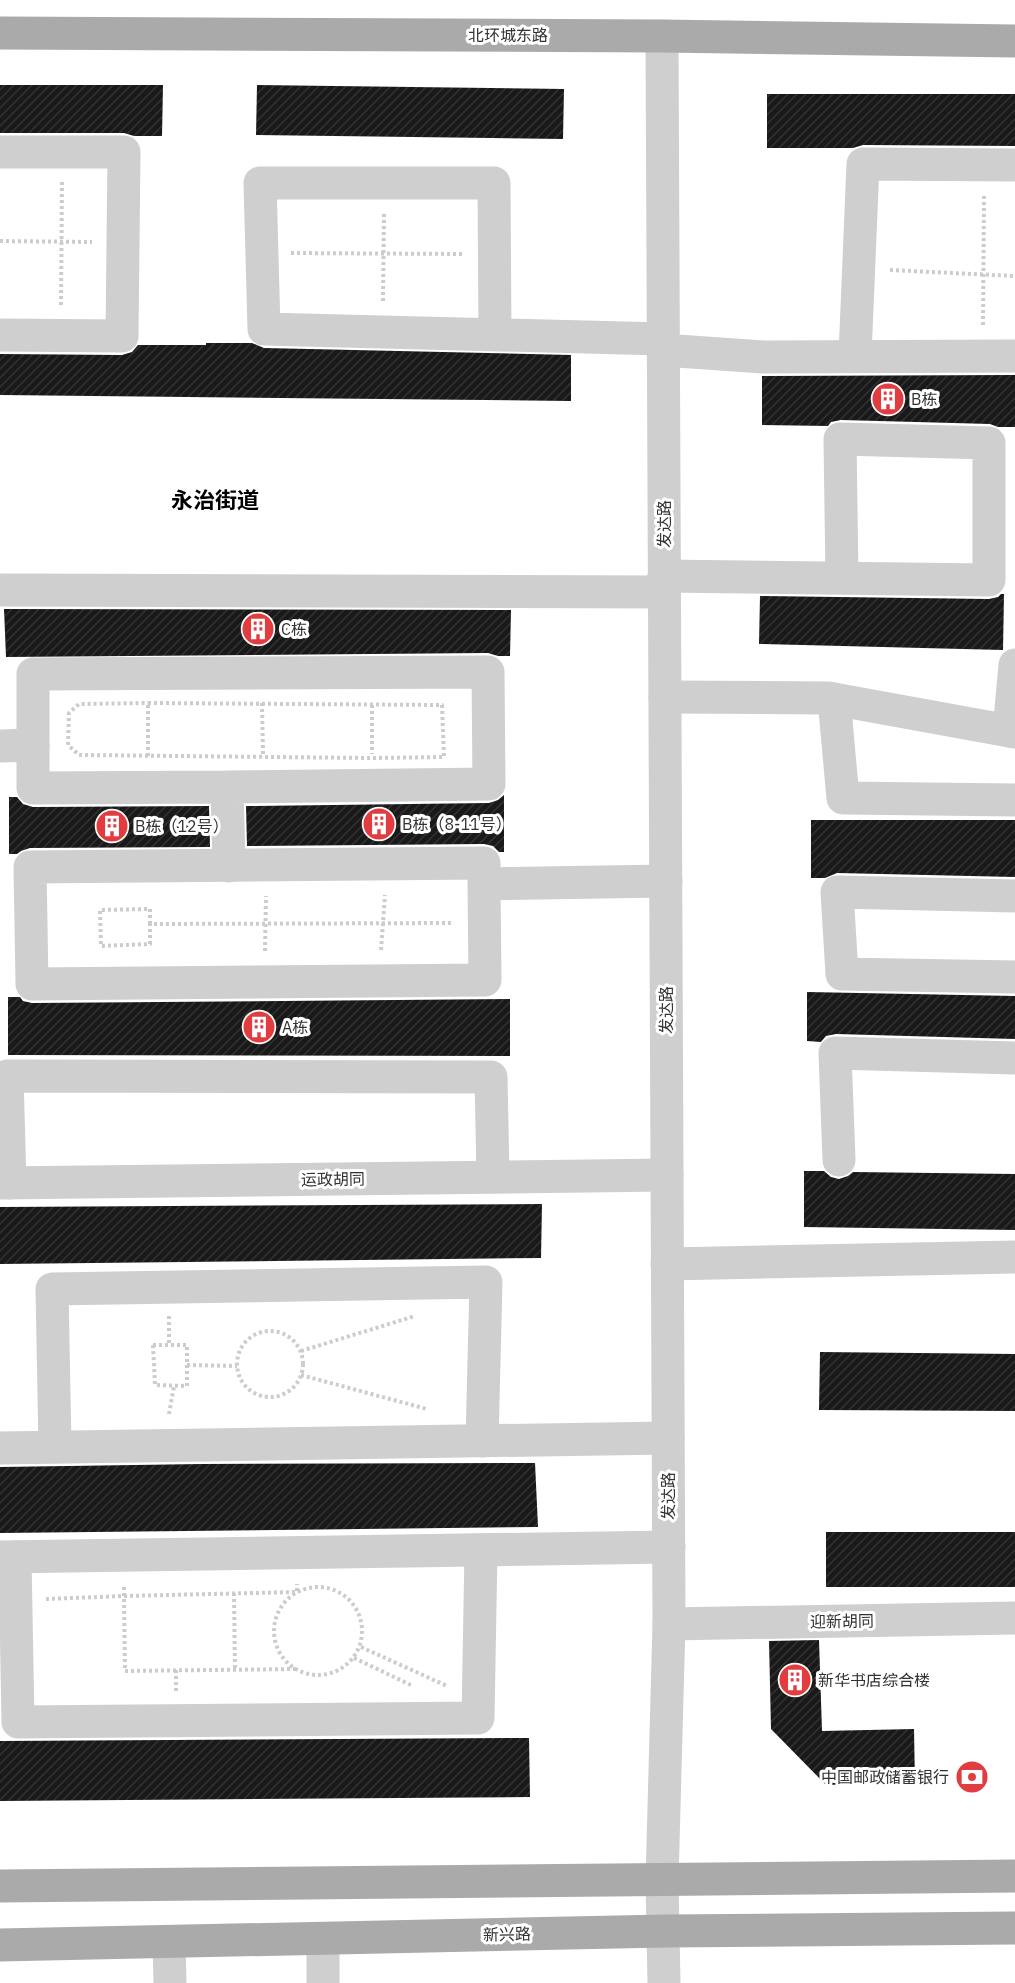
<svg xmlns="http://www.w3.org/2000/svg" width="1015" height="1983" font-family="'IBM Plex Sans','Noto Sans SC',sans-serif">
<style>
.building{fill:url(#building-hatch)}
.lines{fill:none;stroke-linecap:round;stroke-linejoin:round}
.path{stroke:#ccc;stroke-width:4;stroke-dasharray:3 3;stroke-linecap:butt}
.minor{stroke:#cfcfcf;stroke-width:33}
.major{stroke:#aaa;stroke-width:33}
.labels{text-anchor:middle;stroke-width:6;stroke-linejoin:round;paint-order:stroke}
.street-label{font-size:16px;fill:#323232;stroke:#fff}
.poi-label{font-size:16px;fill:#323232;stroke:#fff;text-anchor:start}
.district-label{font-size:22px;font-weight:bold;fill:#000;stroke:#fff}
</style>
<defs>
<pattern id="building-hatch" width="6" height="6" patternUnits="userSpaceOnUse" patternTransform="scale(1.5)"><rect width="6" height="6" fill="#191919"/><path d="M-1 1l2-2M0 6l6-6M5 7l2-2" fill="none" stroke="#323232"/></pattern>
</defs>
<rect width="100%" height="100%" fill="#fff"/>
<g class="building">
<polygon points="0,85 163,85 162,136 134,136 124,133 0,133"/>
<polygon points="257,85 564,89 563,139 256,135"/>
<polygon points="767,94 1015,94 1015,146 863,145 853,148 767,148"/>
<polygon points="206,343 252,343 264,348 571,355 571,401 0,395 0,354 122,355 132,352 138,345 206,345"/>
<polygon points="1015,375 1015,427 998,427 990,424 841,420 831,422 828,426 762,425 762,376"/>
<polygon points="1001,594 1004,594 1003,650 759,644 760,596 989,599 998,597"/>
<polygon points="4,609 511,610 510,656 498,656 488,653 6,657"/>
<polygon points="504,795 504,852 499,852 493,846 484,844 247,846 246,806 489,803 498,800"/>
<polygon points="9,797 17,797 23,804 33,807 209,806 210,847 30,848 21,851 17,854 9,854"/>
<polygon points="811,820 1015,820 1015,877 837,873 825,878 811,878"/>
<polygon points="807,992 1015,996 1015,1039 836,1034 826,1036 821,1042 807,1041"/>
<polygon points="8,997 20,997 23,1001 32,1003 510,999 510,1056 8,1055"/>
<polygon points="804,1171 824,1171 831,1177 839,1179 848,1176 853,1172 1015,1174 1015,1230 804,1227"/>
<polygon points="542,1204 541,1258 0,1264 0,1207"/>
<polygon points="820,1352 1015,1354 1015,1411 819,1410"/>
<polygon points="535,1463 538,1527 0,1533 0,1467 202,1464"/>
<rect x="826" y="1532" width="189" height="55"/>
<polygon points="819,1640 822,1731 914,1729 915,1783 826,1785 771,1729 769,1641"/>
<polygon points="529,1738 530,1797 0,1801 0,1741"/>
</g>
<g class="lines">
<g class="path">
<polyline points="0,241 92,242"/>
<polyline points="291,253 464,254"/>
<polyline points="890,270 1015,276"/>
<polyline points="383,301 384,213"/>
<polyline points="61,305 62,181"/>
<polyline points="983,325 984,195"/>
<polygon points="148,703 442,705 444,757 372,758 79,755 68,745 69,713 79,704"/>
<polyline points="262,703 263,755"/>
<polyline points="372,705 372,754"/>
<polyline points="148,756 148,704"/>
<polyline points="150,924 150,909 100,910 101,946 150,944 150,924 454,923"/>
<polyline points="381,950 385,895"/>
<polyline points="265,951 266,896"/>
<polyline points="169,1316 169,1345"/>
<circle cx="270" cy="1364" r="33"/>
<polygon points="153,1345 187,1345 187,1386 155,1385"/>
<polyline points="301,1351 415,1316"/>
<polyline points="187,1365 237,1366"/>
<polyline points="301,1375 427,1409"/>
<polyline points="169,1414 174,1386"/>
<circle cx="318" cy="1631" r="44"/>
<polyline points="234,1593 235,1670"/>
<polyline points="46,1599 124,1596 124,1586"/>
<polyline points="361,1647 447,1686"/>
<polyline points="354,1658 413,1686"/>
<polyline points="296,1669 125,1671 124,1596 297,1592 297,1584"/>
<polyline points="176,1691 176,1670"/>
</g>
<g class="minor">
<polyline points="662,36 669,1624 662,1881 664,1983"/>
<polyline points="0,152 124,152 122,336 0,335"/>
<polyline points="495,335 494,183 260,183 264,329 663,339"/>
<polyline points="663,350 763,357 1015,356"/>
<polyline points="855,356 863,164 1015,165"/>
<polyline points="664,576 989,580 989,443 840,439 842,578"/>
<polyline points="0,590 664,592"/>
<polyline points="665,697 828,698 1015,732"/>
<polyline points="834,699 843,798 1015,800"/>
<polyline points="1009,731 1015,665"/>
<polyline points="0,746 33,745"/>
<polyline points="227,787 33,788 33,674 488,672 489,784 227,787 229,866"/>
<polyline points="484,884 484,863 30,867 32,984 485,980 484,884 666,881"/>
<polyline points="1015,896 837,892 842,974 1015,977"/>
<polyline points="839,1160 835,1053 1015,1058"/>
<polyline points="0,1183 667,1175"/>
<polyline points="10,1183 7,1076 491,1077 493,1177"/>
<polyline points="667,1264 1015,1257"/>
<polyline points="55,1447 52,1289 486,1282 482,1441"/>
<polyline points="0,1448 668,1438"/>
<polyline points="0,1557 669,1547"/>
<polyline points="15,1557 18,1722 478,1718 481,1550"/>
<polyline points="669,1624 1015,1618"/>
<polyline points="323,1939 323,1983"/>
<polyline points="169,1942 170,1983"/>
</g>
<g class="major">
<polyline points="0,33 662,36 1015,41"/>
<polyline points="0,1886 1015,1876"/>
<polyline points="0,1945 665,1931 1015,1928"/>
</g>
</g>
<defs>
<g id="building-disc" transform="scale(1.725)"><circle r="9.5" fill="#e13d40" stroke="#fff"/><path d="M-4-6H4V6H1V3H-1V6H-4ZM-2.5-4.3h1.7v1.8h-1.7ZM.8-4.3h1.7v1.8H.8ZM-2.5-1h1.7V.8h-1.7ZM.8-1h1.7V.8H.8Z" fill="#fff"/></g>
<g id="bank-disc" transform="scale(1.725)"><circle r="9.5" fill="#e13d40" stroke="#fff"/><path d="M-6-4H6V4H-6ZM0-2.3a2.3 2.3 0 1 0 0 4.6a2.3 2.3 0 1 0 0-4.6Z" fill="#fff"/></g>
</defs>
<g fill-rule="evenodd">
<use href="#building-disc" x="888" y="399"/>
<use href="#building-disc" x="258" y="629"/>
<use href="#building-disc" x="379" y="824"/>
<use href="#building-disc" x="112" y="826"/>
<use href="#building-disc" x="259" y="1027"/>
<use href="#building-disc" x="795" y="1680"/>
<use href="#bank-disc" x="972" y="1777"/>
</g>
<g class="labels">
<g class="street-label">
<text x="508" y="41">北环城东路</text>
<text transform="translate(664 524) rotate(-90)" y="6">发达路</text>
<text transform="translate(666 1010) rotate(-90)" y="6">发达路</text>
<text transform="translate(333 1179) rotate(-1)" y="6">运政胡同</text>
<text transform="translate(668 1496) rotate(-90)" y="6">发达路</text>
<text transform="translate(842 1621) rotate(-1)" y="6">迎新胡同</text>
<text transform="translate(507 1934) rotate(-1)" y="6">新兴路</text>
</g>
<g class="poi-label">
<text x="911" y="405">B栋</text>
<text x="281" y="635">C栋</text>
<text x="402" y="830">B栋（8-11号）</text>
<text x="135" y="832">B栋（12号）</text>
<text x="282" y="1033">A栋</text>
<text x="818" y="1686">新华书店综合楼</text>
<text x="949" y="1783" text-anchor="end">中国邮政储蓄银行</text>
</g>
<g class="district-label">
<text x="215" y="508">永治街道</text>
</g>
</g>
</svg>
